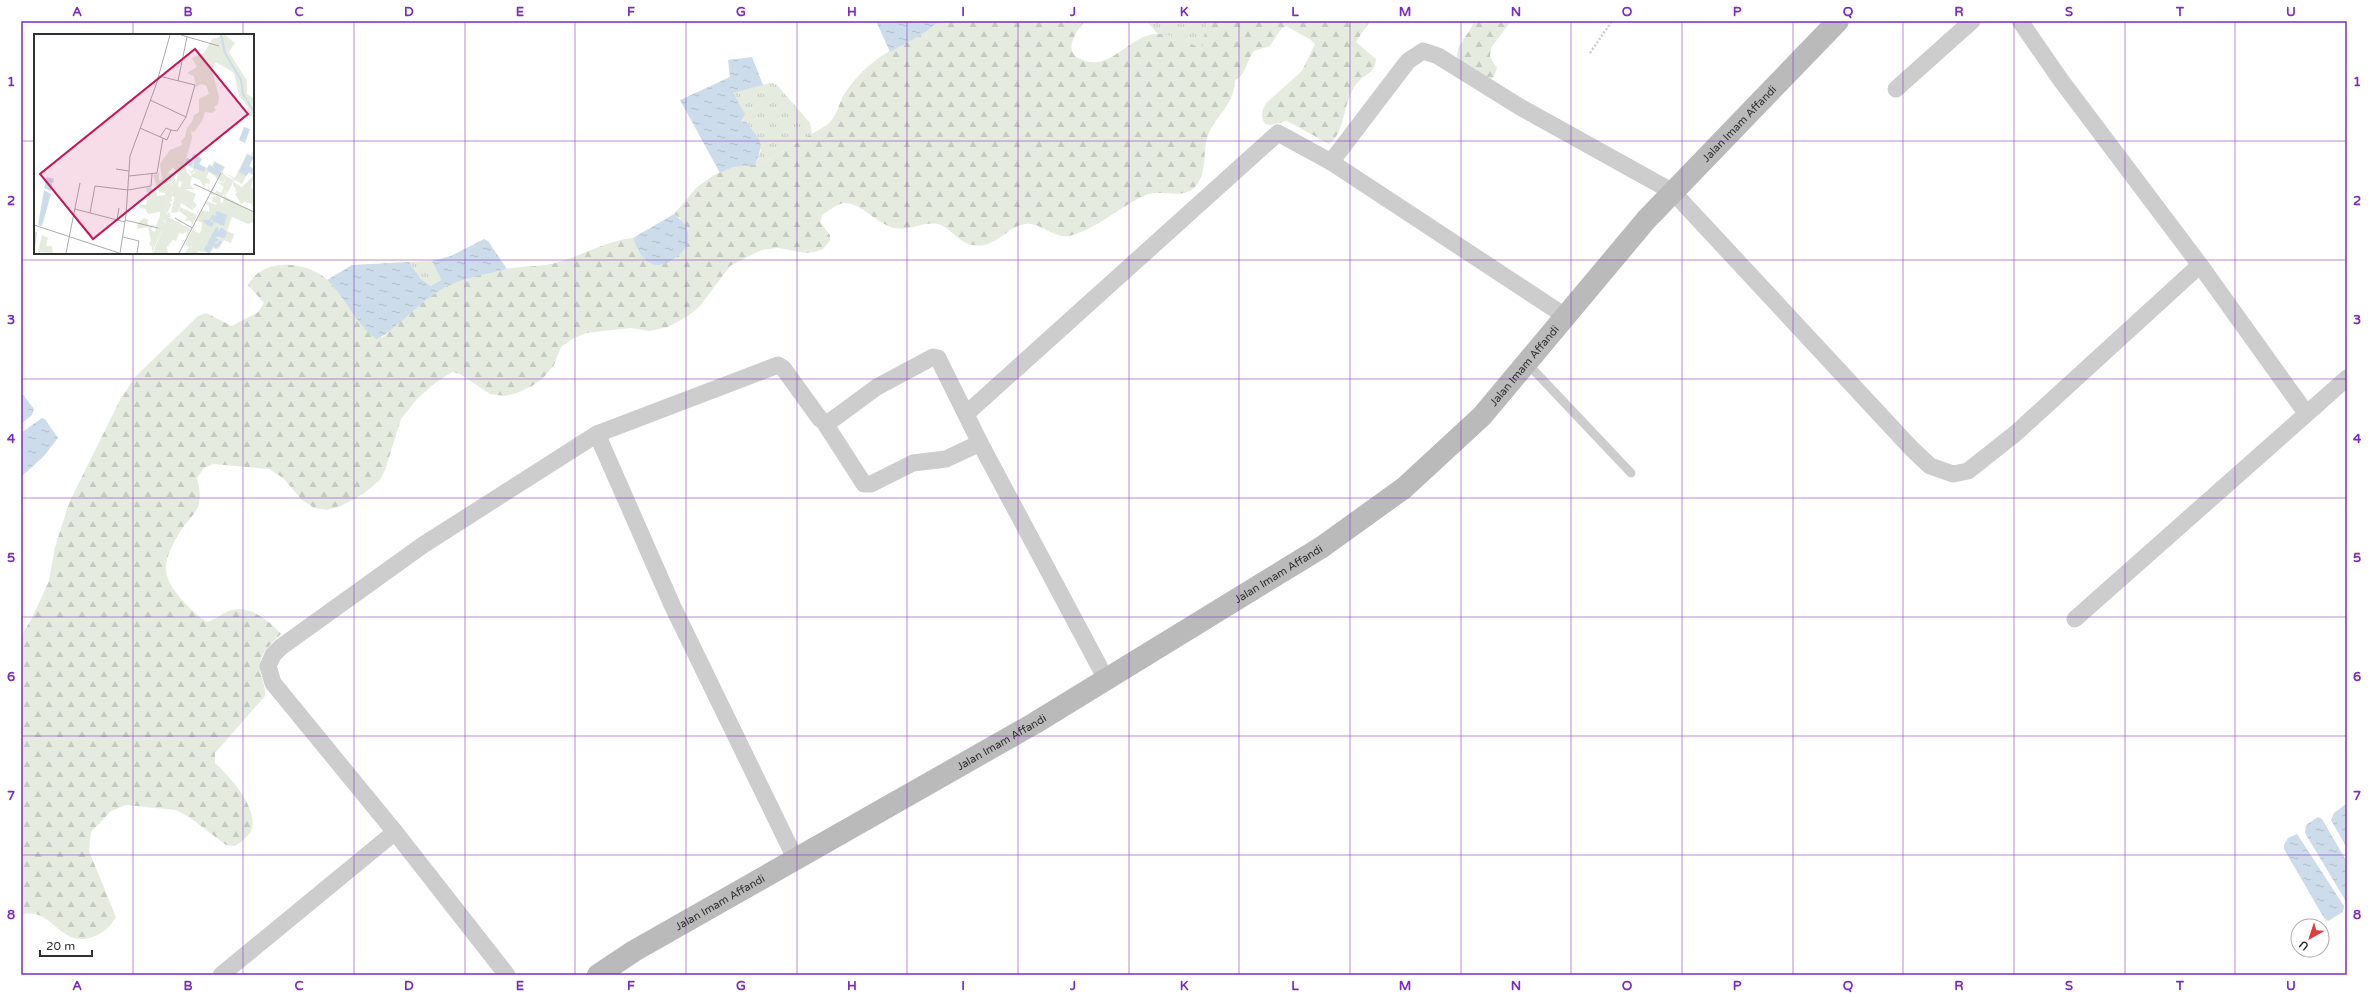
<svg xmlns="http://www.w3.org/2000/svg" width="2368" height="996" font-family="'Varela Round',sans-serif">
<style>
.grass{fill:url(#grass-tufts)}
.forest{fill:url(#forest-firs)}
.water{fill:url(#water-ripples)}
.lines{fill:none;stroke-linecap:round;stroke-linejoin:round}
.path{stroke:#cdcdcd;stroke-width:2.5;stroke-dasharray:2 2;stroke-linecap:butt}
.lane{stroke:#cdcdcd;stroke-width:9}
.street{stroke:#cdcdcd;stroke-width:17}
.secondary{stroke:#bababa;stroke-width:22}
.grid{fill:none;stroke:#7b2cbf;stroke-width:1;stroke-opacity:0.55}
.labels{text-anchor:middle;stroke-width:4;stroke-linejoin:round;paint-order:stroke}
.street-label{font-size:11px;fill:#303030;stroke:#fff}
.inset-river{fill:none;stroke:#ccdcea;stroke-width:2}
.inset-road{fill:none;stroke:#acacac;stroke-width:1}
.view{fill:#c2185b;fill-opacity:0.15;stroke:#c2185b;stroke-width:2}
.inset-edge{fill:none;stroke:#303030;stroke-width:2}
.neatline{fill:none;stroke:#7b2cbf;stroke-width:1.5}
.grid-label{font-size:13px;text-anchor:middle;font-weight:bold;fill:#7b2cbf}
</style>
<defs>
<pattern id="grass-tufts" width="24" height="20" patternUnits="userSpaceOnUse"><rect width="24" height="20" fill="#e5ecdf"/><path d="M3 7l-1-3M5 7V3M7 7l1-3M15 17l-1-3M17 17v-4M19 17l1-3" fill="none" stroke="#c5cbc0"/></pattern>
<pattern id="forest-firs" width="22" height="20" patternUnits="userSpaceOnUse"><rect width="22" height="20" fill="#e5ecdf"/><path d="M5 1l3.5 6h-7zM16 11l3.5 6h-7z" fill="#c5cbc0"/></pattern>
<pattern id="water-ripples" width="26" height="14" patternUnits="userSpaceOnUse"><rect width="26" height="14" fill="#ccdcea"/><path d="M2 4q2-2 4 0t4 0M15 11q2-2 4 0t4 0" fill="none" stroke="#b0bdc9"/></pattern>
</defs>
<rect width="100%" height="100%" fill="#fff"/>
<g class="grass">
<polygon points="1146,21 1207,21 1203,49 1158,34"/>
<polygon points="772,83 777,85 810,123 812,134 764,162 755,165 761,150 741,121 733,93 746,88"/>
<polygon points="432,261 441,280 431,286 421,279 409,262"/>
</g>
<g class="forest">
<path d="M940 21H1085C1079 28 1069 41 1072 51 1073 55 1077 58 1081 59 1110 74 1131 32 1159 34 1174 35 1189 43 1202 49L1207 21H1370L1356 42 1376 59C1376 72 1367 73 1360 80 1341 98 1348 130 1329 144L1287 121 1271 125 1265 124C1260 116 1262 110 1266 103L1302 71 1315 44 1311 40 1286 26 1281 29 1270 46 1254 51C1247 59 1246 76 1235 80 1234 107 1216 114 1208 135 1202 152 1208 173 1195 187 1183 200 1161 189 1146 195 1120 206 1096 230 1069 236 1053 239 1041 222 1026 224 1005 226 998 249 972 245 960 243 952 230 941 225 926 219 909 232 894 228 876 223 864 205 846 203 838 203 828 211 822 215L820 222 830 235V241L823 249 814 252 806 253 778 248 762 250 747 257 730 266 700 306 688 316 668 327 650 331 630 328 586 333 572 339 561 347 554 365 543 378 532 386 517 393 505 396 490 394 460 374 452 372 434 384 417 399 401 419 385 470 380 480 363 494 341 506 327 510 314 508 302 500 283 478 269 469 213 464 204 468 197 478C199 486 201 494 199 503 198 512 186 522 181 530 174 542 165 557 166 570 166 587 194 614 207 622 215 620 221 614 229 611 249 604 269 620 281 634 272 643 258 655 260 668 261 679 266 685 265 696L215 753V763C230 777 257 806 252 828 250 836 241 842 235 846L226 845 189 817 176 810 126 805 111 811 91 832 89 851 116 917C110 927 104 933 93 937 59 949 52 905 21 915V636L31 620 49 581 55 547 69 503 120 400 135 377 198 316 206 313 232 326 258 312 264 303 248 285C260 261 296 260 318 273 334 282 341 298 352 311 361 321 373 329 382 338 405 316 428 294 457 281 473 274 493 272 510 268 525 266 541 267 555 263 582 256 605 241 633 238L650 264 681 219 674 214 696 188 714 175 733 167 764 162 827 125C836 117 838 107 843 96 848 88 856 78 862 72 884 50 915 39 940 21Z"/>
<path d="M1474 21H1511L1491 48 1490 57 1497 68 1494 77 1489 80C1470 72 1445 66 1463 40 1467 34 1472 28 1474 21Z"/>
</g>
<g class="water">
<polygon points="876,21 940,21 921,35 890,52"/>
<path d="M752 57 763 85 733 93 745 114 741 121 746 122C761 142 765 140 755 165L733 167 720 173 680 100 730 77 728 60Z"/>
<path d="M674 214C692 228 694 245 675 258 653 274 641 260 633 238Z"/>
<path d="M484 239 488 241 507 269C482 275 459 278 437 292 423 300 386 338 376 339 356 324 345 297 327 280L352 265 409 262 421 279 431 286 441 280 432 261 451 256Z"/>
<polygon points="21,392 34,409 32,415 21,424"/>
<polygon points="42,418 45,419 58,438 44,456 21,477 21,433"/>
<polygon points="2347,803 2347,848 2331,820 2334,813"/>
<polygon points="2318,817 2322,819 2347,862 2347,903 2305,833 2306,825"/>
<polygon points="2297,834 2344,906 2343,912 2328,921 2324,918 2284,849 2284,845 2288,838"/>
</g>
<g class="lines">
<polyline class="path" points="1590,53 1612,21"/>
<polyline class="lane" points="1526,362 1631,473"/>
<g class="street">
<polyline points="2020,21 2060,79 2200,265 2306,413"/>
<polyline points="1896,89 1972,21"/>
<polyline points="1331,162 1408,61 1423,51 1438,56 1520,107 1673,192 1911,448 1930,466 1953,474 1968,471 2016,433 2200,265"/>
<polyline points="966,414 1278,133 1331,162 1565,316"/>
<polyline points="824,422 864,484 871,484 913,463 946,459 980,443"/>
<polyline points="597,434 673,607 796,860"/>
<polyline points="2075,619 2347,378"/>
<polyline points="221,975 395,832"/>
<polyline points="507,975 395,832 273,683 268,666 273,655 281,647 423,545 597,434 778,365 783,368 820,419 828,423 877,387 933,357 938,358 980,443 1106,679"/>
</g>
<path class="secondary" id="s1" d="M598 975 634 951 1035 723 1322 547 1404 488 1482 416 1646 220 1838 21"/>
</g>
<path class="grid" d="M133 21V35M243 21V35M354 21V975M465 21V975M575 21V975M686 21V975M797 21V975M907 21V975M1018 21V975M1129 21V975M1239 21V975M1350 21V975M1461 21V975M1571 21V975M1682 21V975M1793 21V975M1903 21V975M2014 21V975M2125 21V975M2235 21V975M21 141H35M253 141H2347M133 253V975M243 253V975M21 260H2347M21 379H2347M21 498H2347M21 617H2347M21 736H2347M21 855H2347"/>
<g class="labels">
<g class="street-label">
<text dy="4" stroke="none"><textPath href="#s1" startOffset="1438">Jalan Imam Affandi</textPath></text>
<text dy="4" stroke="none"><textPath href="#s1" startOffset="1114">Jalan Imam Affandi</textPath></text>
<text dy="4" stroke="none"><textPath href="#s1" startOffset="790">Jalan Imam Affandi</textPath></text>
<text dy="4" stroke="none"><textPath href="#s1" startOffset="466">Jalan Imam Affandi</textPath></text>
<text dy="4" stroke="none"><textPath href="#s1" startOffset="142">Jalan Imam Affandi</textPath></text>
</g>
</g>
<g transform="translate(34 34)">
<rect width="220" height="220" fill="#fff"/>
<path d="M220 116 216 132 220 135 217 134 215 138 219 141 214 139 208 150 201 146 200 148 209 154 206 157 203 158 197 155 203 157 199 151 200 145 189 138 192 143 189 149 175 138 172 144 181 149 171 144 172 136 170 139 164 136 159 138 158 143 157 137 155 141 156 137 152 135 158 137 160 135 152 131 157 133 160 127 173 134 175 130 178 132 180 127 191 133 189 138 201 144 213 119 217 121ZM139 139 142 149 144 141 148 148 145 147 141 163 138 162 137 165 139 166 135 169 138 170 132 181 135 178 137 183 129 186 132 190H127L128 196 118 219V213L126 198 122 192 126 182 131 181 133 160H139V149L136 148 133 140ZM191 155 193 156 191 162 220 178V188L214 190 198 183 193 197 200 200 197 209 190 206 185 215 180 214 176 219 164 217 163 219H151L155 213 150 211 160 193V197L165 199 167 197 168 189 164 187 162 188 168 176 175 178V172L172 170 173 167 182 171 183 169 178 168 179 163 183 162 177 161V158L187 164 186 168 189 169ZM186 193 192 200 191 203 187 202 186 205 179 201ZM146 173 163 181 158 192 157 187H151L153 183 145 177Z" fill="#e5ecdf" fill-rule="evenodd"/>
<path d="M191 1 201 9 195 18 213 47V60L219 64 220 84 213 81 214 73 205 62 200 39 182 28 178 36 185 63 184 70 180 73 182 76 178 79 171 78 168 87 160 98 157 97 158 104 151 129 153 139 157 142 163 136 174 137 171 143 176 146 175 150 172 149 170 154 166 146 158 143 156 151 161 155H151L162 160 159 167 163 171 158 176 147 169 144 178 137 179 143 152 147 153 148 148 139 133 133 140 140 154 138 161H133L131 182H126V178L114 180 111 175 105 173 106 170 112 171 113 166 108 164 115 163 112 154 116 153 121 158 122 156 123 162 131 161V159L125 158 119 141 125 139V146H128L126 130 136 116 148 111 147 107 151 103 153 94 158 88 160 81 165 78V65L175 60 172 51 167 50 162 53 160 42 153 39 163 33 158 24 170 19 178 5ZM188 140 200 146 192 162 193 156 191 155 189 163 181 159 182 156 187 159 190 153 183 148 190 149 192 143ZM220 141 217 154 220 155 219 176 218 170 211 168 207 170 201 160ZM134 183 157 195 152 203 153 197 149 200 145 199 142 207 139 206 133 213 134 219H119L128 196 126 191 132 189 129 185ZM110 184 115 186 113 188 115 192 120 190 117 195 121 198 122 193 127 196 118 213 115 210 117 207 114 193 103 195 104 189ZM8 201 14 204 12 212H18L19 219 4 218Z" fill="#e5ecdf"/>
<path d="M210 93 216 95 211 109 205 106ZM160 120 168 125 165 130 172 134 170 138 160 134V127L157 133 151 129 153 124 157 126ZM213 121 220 123 215 132 220 135 219 141 215 138 212 142 205 138ZM181 128 190 133 184 142 173 136 175 131 182 135 179 132ZM13 143 20 145 19 149 16 148 18 150 17 157 10 154ZM10 156 17 160 8 192 4 191ZM183 177 193 181 190 192 178 187 179 183 176 187 180 189 178 193 174 192 168 186H175L178 181 183 182 181 180ZM182 193 185 194 184 197 187 193 193 198 191 204 181 203 185 206 180 209 183 210 186 206 188 208 182 215 179 212 175 219 170 216 172 211 176 212 173 210Z" fill="#ccdcea"/>
<path class="inset-river" d="M187 1 191 19 207 46 209 60 220 78M0 215 2 198"/>
<path class="inset-road" d="M147 1 185 12M144 47 153 3M116 66 152 83M106 94 133 106 137 96 143 97 152 83 161 51 125 42M126 103 132 94 137 96M82 135 95 137M95 142 123 139 129 104M160 150 220 178M41 175 91 188M56 179 61 152 94 156 117 152 118 140M141 184 158 194M83 186 85 174M91 186 124 194M0 191 85 219M89 203 105 207 103 219M32 219 46 149M86 219 92 181 96 122 122 51 136 1M145 219 187 139"/>
<path class="view" d="M161 15 214 80 59 205 6 140Z"/>
<rect width="220" height="220" class="inset-edge"/>
</g>
<rect width="2368" height="996" fill="none" stroke="#ffffff" stroke-width="44"/>
<g transform="translate(2310 938) rotate(219)"><circle r="19" fill="#ffffff" stroke="#acacac"/>
<path d="M0-3L7 15L0 10L-7 15Z" fill="#db3e3e"/>
<text y="-6" font-size="11" font-weight="bold" text-anchor="middle" fill="#303030">U</text>
</g>
<path d="M40 950v6h52v-6" fill="none" stroke="#303030" stroke-width="2"/>
<text x="46" y="950" font-size="12" fill="#303030" stroke="#ffffff" stroke-width="3" paint-order="stroke">20 m</text>
<rect x="22" y="22" width="2324" height="952" class="neatline"/>
<g class="grid-label">
<text x="77" y="16">A</text>
<text x="188" y="16">B</text>
<text x="299" y="16">C</text>
<text x="409" y="16">D</text>
<text x="520" y="16">E</text>
<text x="631" y="16">F</text>
<text x="741" y="16">G</text>
<text x="852" y="16">H</text>
<text x="963" y="16">I</text>
<text x="1073" y="16">J</text>
<text x="1184" y="16">K</text>
<text x="1295" y="16">L</text>
<text x="1405" y="16">M</text>
<text x="1516" y="16">N</text>
<text x="1627" y="16">O</text>
<text x="1737" y="16">P</text>
<text x="1848" y="16">Q</text>
<text x="1959" y="16">R</text>
<text x="2069" y="16">S</text>
<text x="2180" y="16">T</text>
<text x="2291" y="16">U</text>
<text x="11" y="86">1</text>
<text x="2357" y="86">1</text>
<text x="11" y="205">2</text>
<text x="2357" y="205">2</text>
<text x="11" y="324">3</text>
<text x="2357" y="324">3</text>
<text x="11" y="443">4</text>
<text x="2357" y="443">4</text>
<text x="11" y="562">5</text>
<text x="2357" y="562">5</text>
<text x="11" y="681">6</text>
<text x="2357" y="681">6</text>
<text x="11" y="800">7</text>
<text x="2357" y="800">7</text>
<text x="11" y="919">8</text>
<text x="2357" y="919">8</text>
<text x="77" y="990">A</text>
<text x="188" y="990">B</text>
<text x="299" y="990">C</text>
<text x="409" y="990">D</text>
<text x="520" y="990">E</text>
<text x="631" y="990">F</text>
<text x="741" y="990">G</text>
<text x="852" y="990">H</text>
<text x="963" y="990">I</text>
<text x="1073" y="990">J</text>
<text x="1184" y="990">K</text>
<text x="1295" y="990">L</text>
<text x="1405" y="990">M</text>
<text x="1516" y="990">N</text>
<text x="1627" y="990">O</text>
<text x="1737" y="990">P</text>
<text x="1848" y="990">Q</text>
<text x="1959" y="990">R</text>
<text x="2069" y="990">S</text>
<text x="2180" y="990">T</text>
<text x="2291" y="990">U</text>
</g>
</svg>
